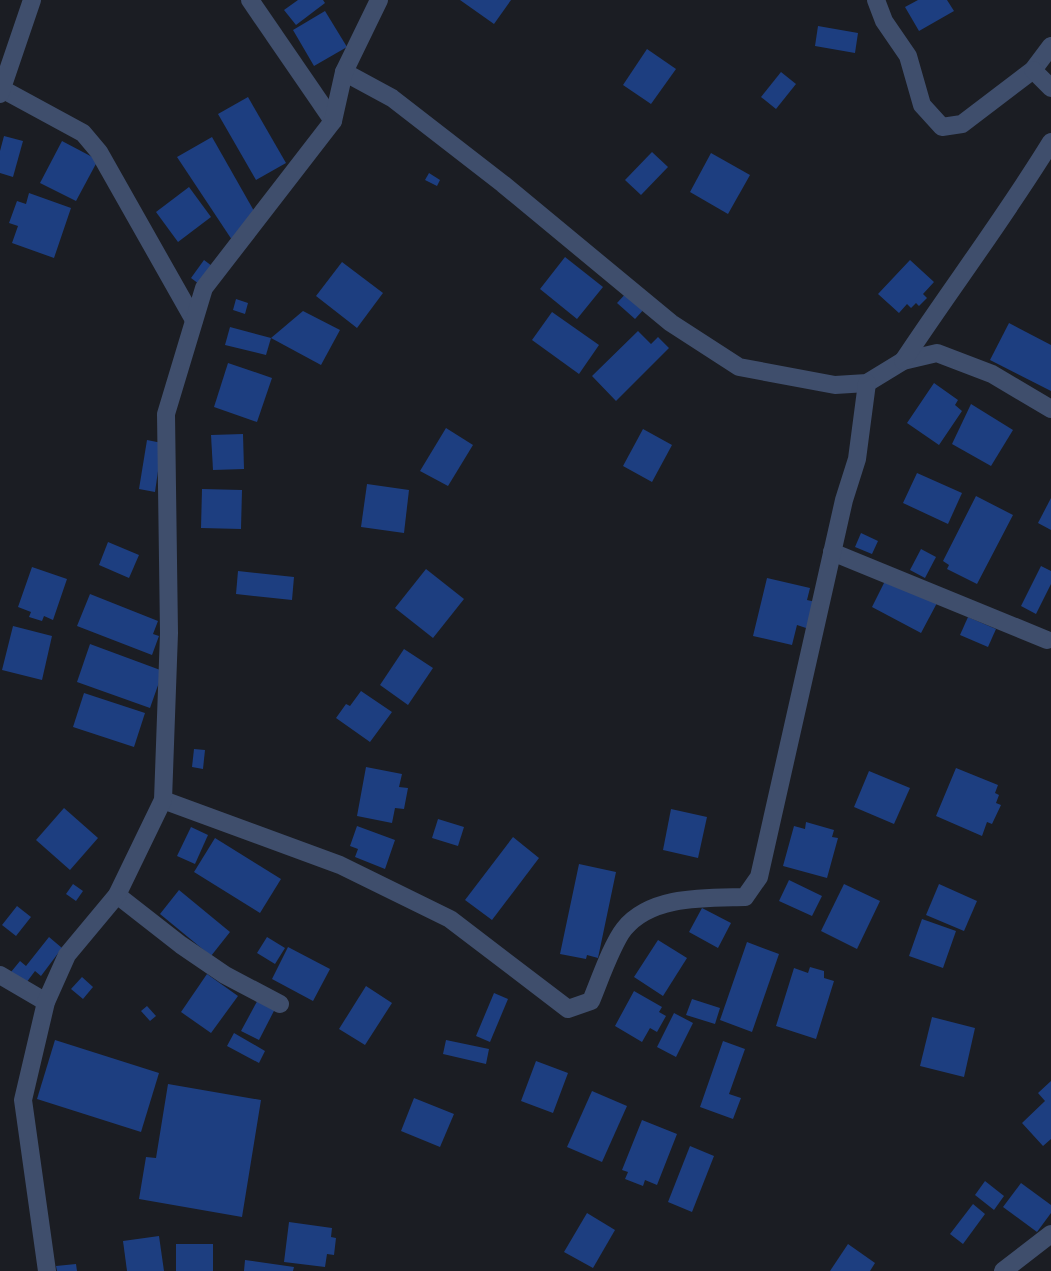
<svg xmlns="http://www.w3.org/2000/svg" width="1051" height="1271" font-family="Commissioner,sans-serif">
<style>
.building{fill:#1d3e80}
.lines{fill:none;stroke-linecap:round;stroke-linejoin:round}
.street{stroke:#3f4e6c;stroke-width:18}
</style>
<rect width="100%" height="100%" fill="#1b1d23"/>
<g class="building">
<polygon points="298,0 323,0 325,3 296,25 284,10"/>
<polygon points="460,0 511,0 494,24"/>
<polygon points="918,0 947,0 954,11 919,31 905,7"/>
<polygon points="325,11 347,47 314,66 293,30"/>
<polygon points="818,26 858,33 855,53 815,46"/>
<polygon points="647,49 676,69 651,104 623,85"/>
<polygon points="781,72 796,84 776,109 761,97"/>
<polygon points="248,97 286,163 256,180 218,114"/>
<polygon points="4,136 23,141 13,177 0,173 0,151"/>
<polygon points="212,137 258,218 236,246 177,157"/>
<polygon points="62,141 98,160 76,201 40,183"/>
<polygon points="652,152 668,167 641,195 625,180"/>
<polygon points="711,153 750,175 728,214 690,192"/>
<polygon points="429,173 440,180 437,186 425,180"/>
<polygon points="189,187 211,217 178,242 156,212"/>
<polygon points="29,193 71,208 54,258 12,243 18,226 9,223 17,201 26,204"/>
<polygon points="565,257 603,287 577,319 540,289"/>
<polygon points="204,260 216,269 203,287 191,278"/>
<polygon points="910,260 934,282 923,294 927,298 919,306 916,303 911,308 907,304 899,313 878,294"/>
<polygon points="342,262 383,293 357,328 316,296"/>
<polygon points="629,290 647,306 635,319 617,303"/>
<polygon points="236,299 248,303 245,314 233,310"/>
<polygon points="303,311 340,330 321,365 271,338"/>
<polygon points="552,312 599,345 579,374 532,340"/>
<polygon points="1009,323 1051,345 1051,391 990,360"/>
<polygon points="230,327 271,338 266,355 225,345"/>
<polygon points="638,331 651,344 658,337 669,348 616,401 592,376"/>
<polygon points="228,363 272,378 257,422 214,407"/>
<polygon points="934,383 958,400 955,405 962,411 939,445 907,423"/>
<polygon points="971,404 1013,430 991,466 952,444"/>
<polygon points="446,428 473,445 448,486 420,471"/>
<polygon points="643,429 672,445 652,482 623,466"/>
<polygon points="243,434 244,469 213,470 211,435"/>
<polygon points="147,440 162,443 155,492 139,489"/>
<polygon points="917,473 962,493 948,524 903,503"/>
<polygon points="367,484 409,490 404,533 361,527"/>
<polygon points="202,489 242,490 241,529 201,528"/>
<polygon points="976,496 1013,515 977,584 947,569 949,565 943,561"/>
<polygon points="1051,498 1051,530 1038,523"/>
<polygon points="861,533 878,541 872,554 855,547"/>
<polygon points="108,542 139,555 129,578 99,565"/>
<polygon points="921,549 936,557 925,578 910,570"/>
<polygon points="1041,566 1051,571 1051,584 1036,614 1021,606"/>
<polygon points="32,567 67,579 53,620 44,616 42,621 29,617 31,612 18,607"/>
<polygon points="426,569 464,599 433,638 395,608"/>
<polygon points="238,571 294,577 292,600 236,594"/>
<polygon points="887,577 937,603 921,633 872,607"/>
<polygon points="767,578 810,588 807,600 816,602 809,629 797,625 792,645 753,636"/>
<polygon points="90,594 158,621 153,634 159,636 152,655 77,626"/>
<polygon points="968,617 996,629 988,647 960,635"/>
<polygon points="13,626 52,636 42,680 2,670"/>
<polygon points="90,644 163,671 150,708 77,682"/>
<polygon points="404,649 433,668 408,705 380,685"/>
<polygon points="361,691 392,712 370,742 336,718 346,704 350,706"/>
<polygon points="84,693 145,713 134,747 73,727"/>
<polygon points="194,749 205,750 203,769 192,767"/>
<polygon points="366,767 402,774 399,787 408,788 404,809 395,808 392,823 357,816"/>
<polygon points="956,768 998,785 995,793 999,795 996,803 1001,805 992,824 987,822 982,836 936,816"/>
<polygon points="869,771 910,788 894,824 854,807"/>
<polygon points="64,808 98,838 70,870 36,840"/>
<polygon points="671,809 707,817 698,858 663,850"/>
<polygon points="438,819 464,827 458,846 432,838"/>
<polygon points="806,822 834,830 832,837 838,838 827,878 783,866 794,826 805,829"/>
<polygon points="357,826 395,840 385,869 355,857 358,849 350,846"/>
<polygon points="191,827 208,835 195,864 177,856"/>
<polygon points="513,837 539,858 492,920 465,900"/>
<polygon points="215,838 281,879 260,913 194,872"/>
<polygon points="579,864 616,872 598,958 587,955 586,959 560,954"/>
<polygon points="789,880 822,896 812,916 779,901"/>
<polygon points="73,884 83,891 76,901 66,894"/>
<polygon points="844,884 880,901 857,949 821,931"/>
<polygon points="939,884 977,901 964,931 926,915"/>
<polygon points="179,890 230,932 211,956 160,914"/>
<polygon points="17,906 31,917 16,936 2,925"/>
<polygon points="702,908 731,923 718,948 689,932"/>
<polygon points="922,919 956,931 943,968 909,956"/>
<polygon points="49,937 62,948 41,976 35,971 26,983 11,972 20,961 26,966"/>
<polygon points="267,937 285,948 275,964 257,953"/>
<polygon points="658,940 687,958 663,996 634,977"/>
<polygon points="747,942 779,954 752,1032 720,1020"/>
<polygon points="288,947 330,969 313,1001 272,979"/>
<polygon points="810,967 824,971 824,978 834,981 816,1039 776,1026 794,968 808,973"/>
<polygon points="207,974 238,996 211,1033 181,1012"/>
<polygon points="82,977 93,987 83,999 71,989"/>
<polygon points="366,986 392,1003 365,1045 339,1029"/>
<polygon points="634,991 662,1007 659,1012 666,1016 657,1032 650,1028 642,1042 615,1026"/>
<polygon points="494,993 508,999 490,1042 476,1036"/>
<polygon points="260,996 277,1005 259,1040 241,1031"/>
<polygon points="692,999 720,1008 715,1024 686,1015"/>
<polygon points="147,1006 156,1016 150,1021 141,1011"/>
<polygon points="674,1013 693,1023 676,1057 657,1047"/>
<polygon points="932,1017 975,1028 964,1077 920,1066"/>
<polygon points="234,1033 265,1051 259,1063 227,1046"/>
<polygon points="55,1040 159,1073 141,1132 37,1099"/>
<polygon points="446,1040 489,1049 486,1064 443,1054"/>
<polygon points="723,1041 745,1049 729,1094 741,1098 733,1119 700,1107"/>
<polygon points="536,1061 568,1073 553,1113 521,1101"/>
<polygon points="1051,1081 1051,1139 1043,1146 1022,1123 1045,1101 1038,1093"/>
<polygon points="168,1084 261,1100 242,1217 139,1199 146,1157 156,1158"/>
<polygon points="592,1091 627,1106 602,1162 567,1147"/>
<polygon points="414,1098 454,1114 440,1147 401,1131"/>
<polygon points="642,1120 677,1134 657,1185 645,1180 643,1186 625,1179 628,1172 622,1170"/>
<polygon points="690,1146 714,1156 692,1212 668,1202"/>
<polygon points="985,1181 1004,1196 994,1210 975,1195"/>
<polygon points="1021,1183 1051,1205 1051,1213 1037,1232 1003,1207"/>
<polygon points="973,1204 985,1214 963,1244 950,1234"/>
<polygon points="587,1213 615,1230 593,1268 564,1252"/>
<polygon points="289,1222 332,1228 331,1237 336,1238 334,1255 327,1254 325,1267 284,1262"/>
<polygon points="159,1236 164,1271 127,1271 123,1241"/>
<rect x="176" y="1244" width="37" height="27"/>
<polygon points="848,1244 875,1263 870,1271 830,1271"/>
<polygon points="245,1260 294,1267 293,1271 244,1271"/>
<polygon points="76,1264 77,1271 57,1271 56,1266"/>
</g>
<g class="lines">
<g class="street">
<polyline points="250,0 333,121"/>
<polyline points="876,0 884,21 908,56 922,105 942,127 962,124 1033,70 1051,46"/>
<polyline points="1033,70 1051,88"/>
<polyline points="344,72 392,98 503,184 671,323 739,367 835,385 867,383 903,361 937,353 992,374 1051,409"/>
<polyline points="2,89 83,133 99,152 194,320"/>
<polyline points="0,94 32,0"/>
<path d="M903 361C952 287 1005 217 1051 142"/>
<polyline points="832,552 1047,640"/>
<path d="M163 800 340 865 450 919 568 1009 591 1001C599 982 612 944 624 929 651 895 706 898 745 897L759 877 844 500 857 459 867 383"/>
<polyline points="117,895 181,945 225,975 280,1004"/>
<polyline points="0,975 46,1002"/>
<polyline points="47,1271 23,1100 46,1002 67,955 117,895 163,800 169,633 166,414 204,288 333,121 344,72 379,0"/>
<polyline points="1003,1271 1051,1234"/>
</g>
</g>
</svg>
